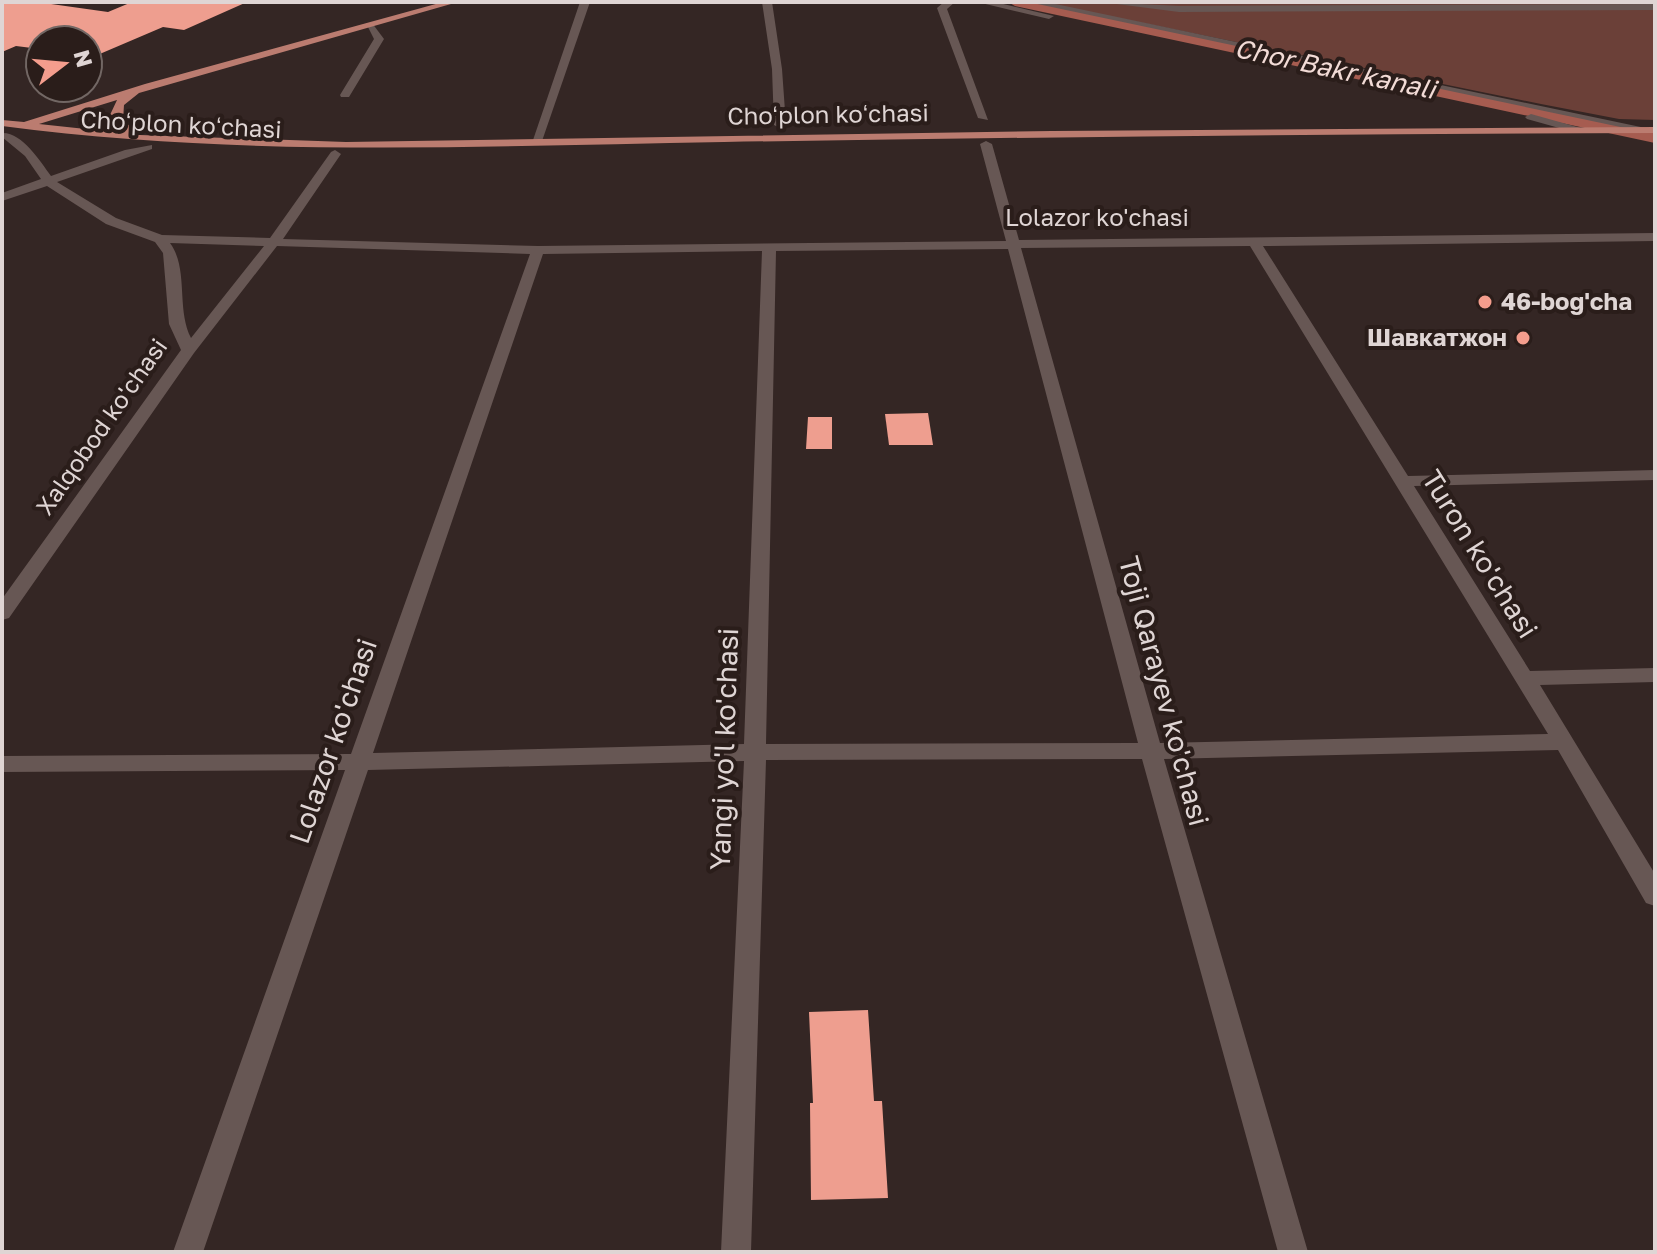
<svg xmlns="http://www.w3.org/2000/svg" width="1657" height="1254" font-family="'Golos Text',sans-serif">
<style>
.green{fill:#6b4038}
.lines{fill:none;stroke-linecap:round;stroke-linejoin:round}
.canal{fill:#a65c50;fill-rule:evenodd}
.building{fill:#ee9e8f}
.minor{fill:#675754;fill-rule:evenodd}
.major{fill:#bb7c70;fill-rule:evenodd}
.poi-dot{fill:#f49d8d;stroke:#2a1d1a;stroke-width:3}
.labels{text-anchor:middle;stroke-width:8;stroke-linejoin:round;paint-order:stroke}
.far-street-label{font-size:24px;fill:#dfd5d4;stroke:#2a1d1a}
.far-poi-label{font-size:24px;font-weight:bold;fill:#dfd5d4;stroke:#2a1d1a;text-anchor:start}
.far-water-label{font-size:26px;font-style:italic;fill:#f2dbd6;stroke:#2a1d1a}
.street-label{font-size:28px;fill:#dfd5d4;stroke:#2a1d1a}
</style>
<rect width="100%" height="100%" fill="#342624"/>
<polygon class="green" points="1040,2 1655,2 1655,120 1619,119 1541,104"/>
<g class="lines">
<polygon class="canal" points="1008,2 1036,2 1655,131 1655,143 1015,6"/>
</g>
<g class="building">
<polygon points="2,2 37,2 108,12 132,2 247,2 184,30 163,27 88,59 88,40 40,40 40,49 16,46 2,52"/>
<polygon points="928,413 933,445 889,445 885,414"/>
<polygon points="808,417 832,417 832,449 806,449"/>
<polygon points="868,1010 874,1101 882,1101 888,1198 811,1200 810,1103 813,1103 809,1012"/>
</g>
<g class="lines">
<g class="minor">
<polygon points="580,2 590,2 542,141 532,143"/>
<polygon points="762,2 772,2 782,69 786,125 780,128 774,125 772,69"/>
<polygon points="944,2 955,2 947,9 988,120 978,118 937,8"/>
<polygon points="977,2 995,2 1054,16 1049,19"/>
<polygon points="1028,2 1046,2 1655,130 1649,133"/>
<polygon points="1101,2 1179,6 1655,4 1655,10 1179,12"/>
<polygon points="366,23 372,23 384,39 349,97 341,97 340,95 374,39"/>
<polygon points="1531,114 1581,128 1583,130 1577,133 1527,119 1525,117"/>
<path d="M2 133C22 132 40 161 51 176L125 150 152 145V149L57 182 116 218 162 235 270 238 331 152 335 150 341 154 283 239 538 246 1006 241 980 144 986 141 992 144 1019 240 1655 233V241L1263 246 1408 476 1655 470V480L1414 486 1530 671 1655 668V682L1540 685 1655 874V906L1646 903 1558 750 1164 759 1308 1252H1278L1142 759 766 760 751 1252H721L744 761 368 770 203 1252H173L345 770 2 772V756L351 754 530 254 277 246 194 353 9 618 2 620V599L181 350 169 324 163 253 155 242 106 224 47 186 2 201V193L41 179 25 156 2 137ZM170 243 264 246 191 338C176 309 189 269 170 243ZM1250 246 1548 734 1160 743 1021 248ZM1008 249 1138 743 766 744 776 251ZM762 251 744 744 373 753 543 254Z"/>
</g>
<path class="major" d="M443 2H458L139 93 124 105 123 120 140 135 346 142 1052 131 1655 127V133C1345 134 1034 137 724 142 480 146 245 158 2 126V120L24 122 145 84ZM117 100 110 115 123 133 39 124Z"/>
</g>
<g class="poi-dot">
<circle cx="1485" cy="302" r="8"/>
<circle cx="1523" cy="338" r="8"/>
</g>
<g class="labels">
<g class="far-street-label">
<text transform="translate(828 115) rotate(-1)" y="8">Choʻplon koʻchasi</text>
<text transform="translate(181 125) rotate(3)" y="8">Choʻplon koʻchasi</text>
<text x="1097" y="226">Lolazor ko'chasi</text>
<text transform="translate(102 427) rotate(-55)" y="8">Xalqobod ko'chasi</text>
</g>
<g class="far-poi-label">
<text x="1501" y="310">46-bog'cha</text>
<text x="1507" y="346" text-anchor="end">Шавкатжон</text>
</g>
<g class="far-water-label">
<text transform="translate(1335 69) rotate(12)" y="9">Chor Bakr kanali</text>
</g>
<g class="street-label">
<text transform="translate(1480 554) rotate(58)" y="10">Turon ko'chasi</text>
<text transform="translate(1164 691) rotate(75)" y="10">Toji Qarayev ko'chasi</text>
<text transform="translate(333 741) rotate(-71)" y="10">Lolazor ko'chasi</text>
<text transform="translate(724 749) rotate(-88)" y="10">Yangi yo'l ko'chasi</text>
</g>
</g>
<rect width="1657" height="1254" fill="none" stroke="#dfd5d4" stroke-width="8"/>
<g transform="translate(64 64) rotate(74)"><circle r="38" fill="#2a1d1a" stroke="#726764" stroke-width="2"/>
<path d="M0-6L14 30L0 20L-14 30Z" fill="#f49d8d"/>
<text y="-12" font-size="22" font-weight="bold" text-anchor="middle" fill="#dfd5d4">N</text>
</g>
</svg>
